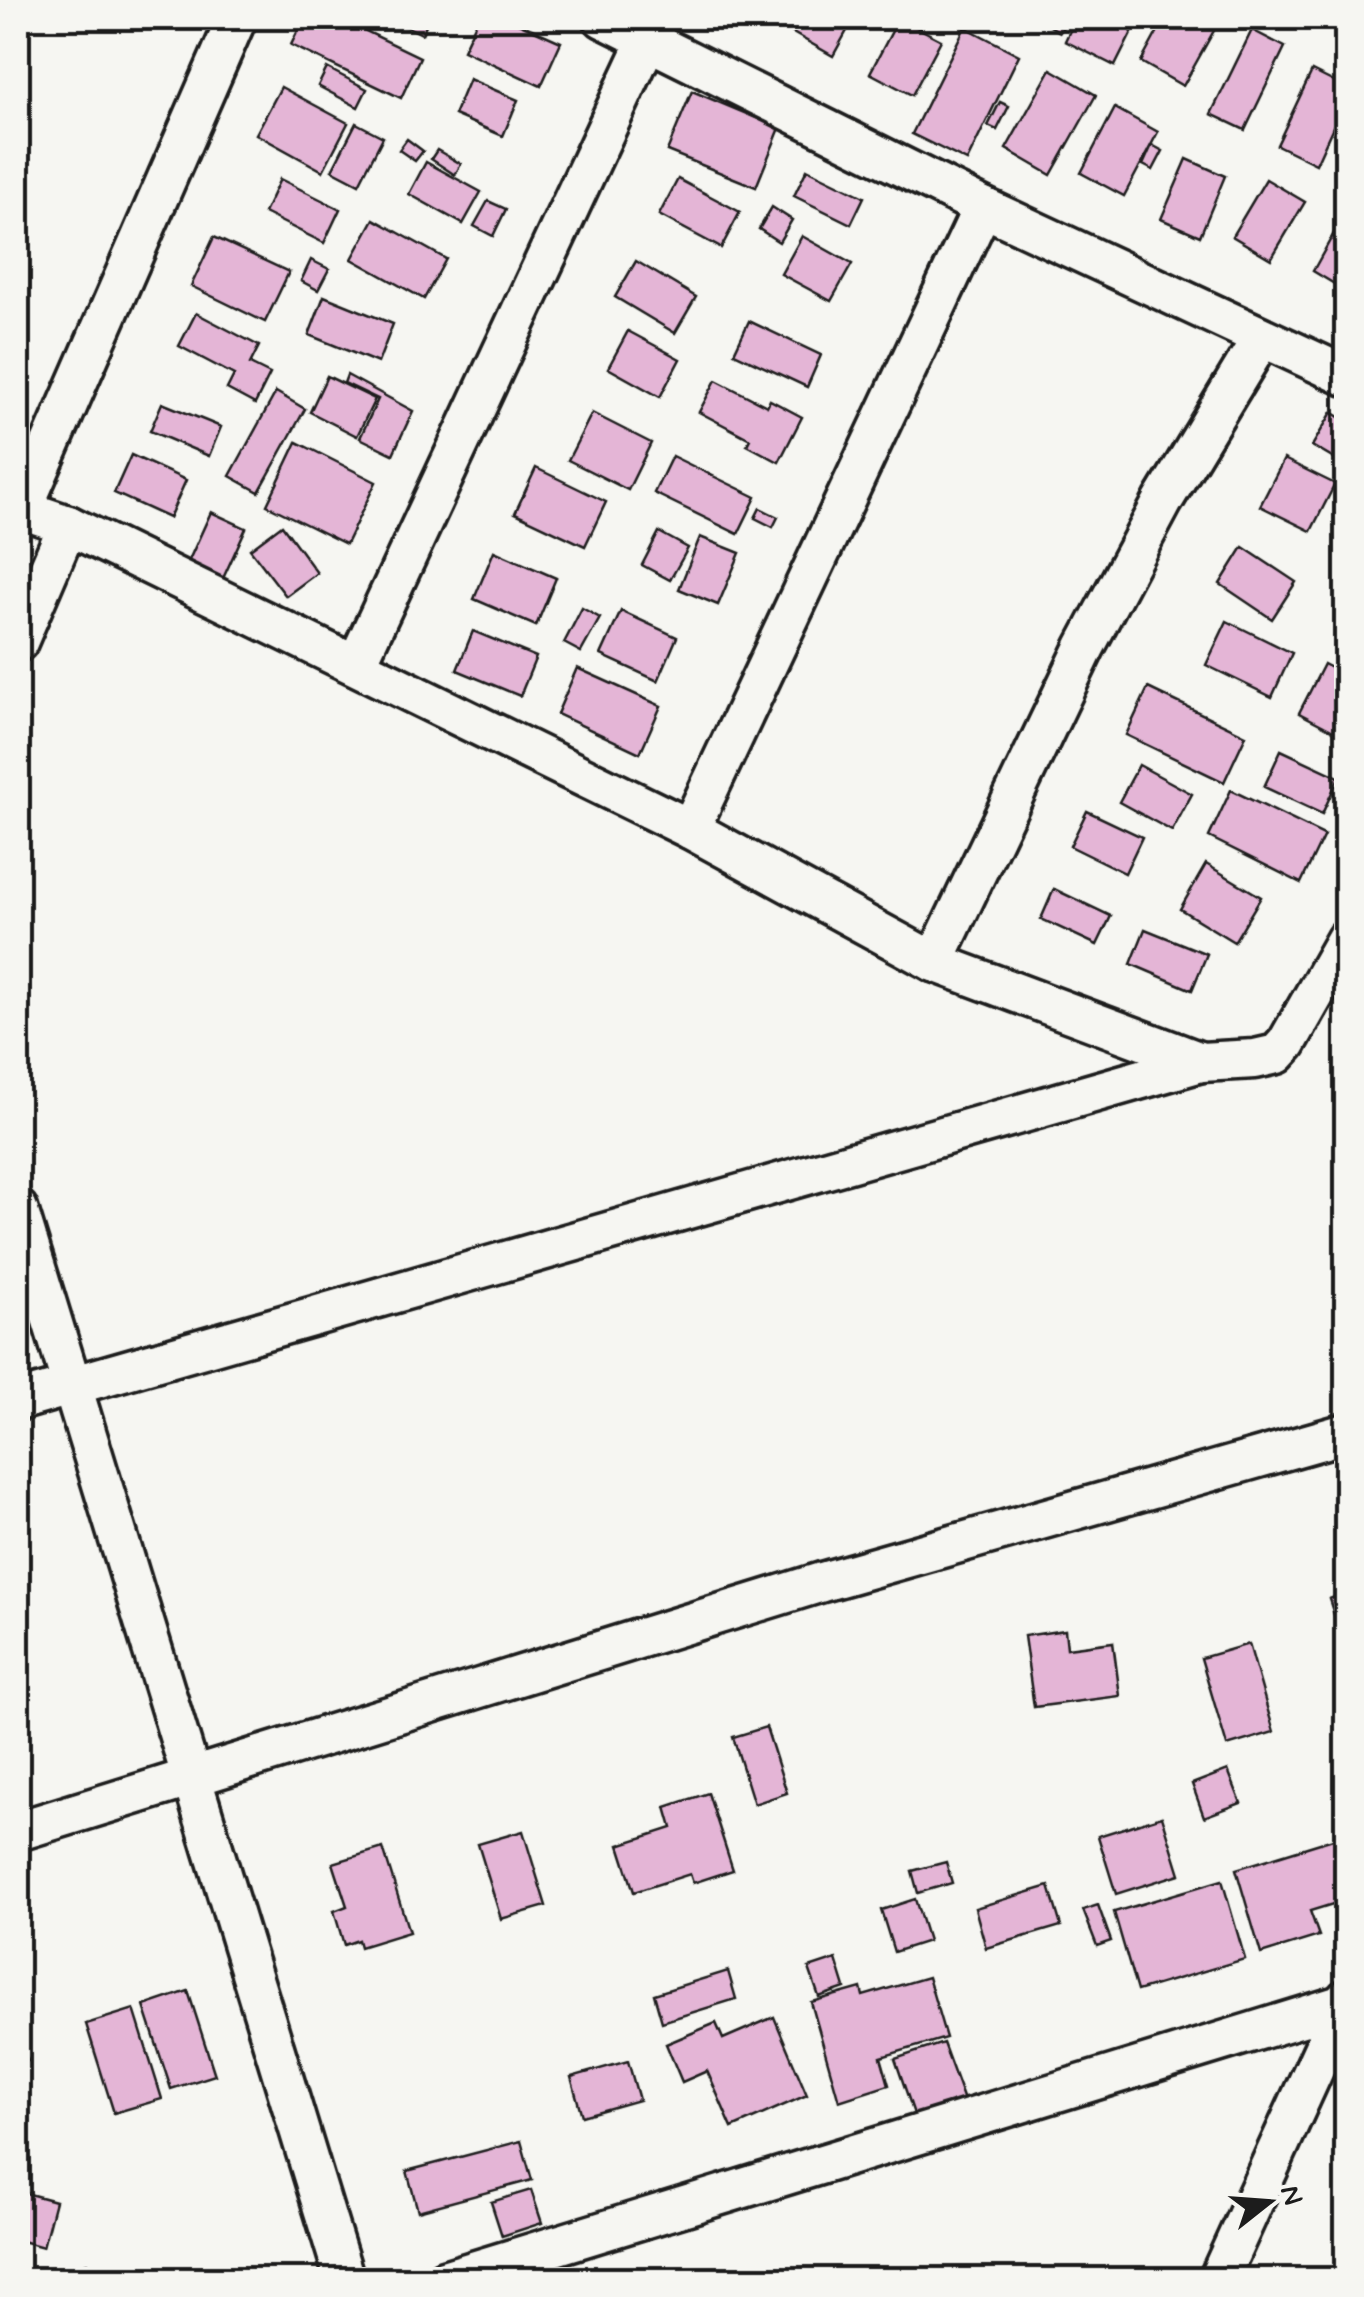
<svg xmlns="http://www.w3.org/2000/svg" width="1364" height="2297" font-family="Mynerve,sans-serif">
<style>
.building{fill:#e4b5d6;stroke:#1c1c1c;stroke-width:2.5}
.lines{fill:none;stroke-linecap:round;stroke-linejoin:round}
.street-casing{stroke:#1c1c1c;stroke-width:45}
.street{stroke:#f6f6f2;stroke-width:38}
</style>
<rect width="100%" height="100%" fill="#f6f6f2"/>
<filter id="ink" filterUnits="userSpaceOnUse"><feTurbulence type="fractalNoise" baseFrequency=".01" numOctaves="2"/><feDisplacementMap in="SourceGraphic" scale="20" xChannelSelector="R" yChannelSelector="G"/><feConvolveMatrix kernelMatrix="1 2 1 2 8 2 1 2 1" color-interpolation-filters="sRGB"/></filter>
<g filter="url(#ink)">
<g class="building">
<polygon points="304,18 339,18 420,57 401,98 291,45"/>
<polygon points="389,18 429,18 422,34"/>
<polygon points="478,18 507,18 561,42 541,86 463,50"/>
<polygon points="801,18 854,18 833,56 793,33"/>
<polygon points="899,18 941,40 912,95 870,73"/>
<polygon points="1054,18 1068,18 1060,32 1050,26"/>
<polygon points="1076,18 1139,18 1115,66 1065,41"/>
<polygon points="1165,18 1221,18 1183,86 1141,62"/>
<polygon points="965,27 1019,55 967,161 912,134"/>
<polygon points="1252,30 1285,47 1245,130 1211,114"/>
<polygon points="327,68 367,89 358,107 318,86"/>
<polygon points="1051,69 1096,95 1051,175 1006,149"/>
<polygon points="1312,71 1346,88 1346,98 1316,164 1277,145"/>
<polygon points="469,79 518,100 503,136 454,115"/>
<polygon points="281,87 348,123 323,171 256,134"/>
<polygon points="692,91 780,128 756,187 667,151"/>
<polygon points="1000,102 1009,106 997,130 988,126"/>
<polygon points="1115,108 1158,132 1124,196 1081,173"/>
<polygon points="356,123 383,137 359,184 332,170"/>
<polygon points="407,139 423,151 415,161 399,150"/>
<polygon points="1152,145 1163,151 1153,170 1143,165"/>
<polygon points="437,150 461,164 455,175 431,159"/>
<polygon points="1187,159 1225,176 1200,236 1161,219"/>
<polygon points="426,162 481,192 463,224 409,194"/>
<polygon points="807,169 864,197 851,224 794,196"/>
<polygon points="280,179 340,209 324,243 264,213"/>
<polygon points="678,179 740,212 721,248 659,215"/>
<polygon points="1266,179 1305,202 1271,259 1232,236"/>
<polygon points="488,201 506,209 493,236 474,226"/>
<polygon points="772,207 792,220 779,242 759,229"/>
<polygon points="1343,217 1346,219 1346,291 1313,271"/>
<polygon points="374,219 446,259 424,299 352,259"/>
<polygon points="802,236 852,264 831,301 781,274"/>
<polygon points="214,237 289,272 265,322 191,286"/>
<polygon points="311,260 329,269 318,290 301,281"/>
<polygon points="636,261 696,297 675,333 615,297"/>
<polygon points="324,296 393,324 378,363 309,335"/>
<polygon points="196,313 259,346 250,364 270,374 255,404 227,389 234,375 179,346"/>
<polygon points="749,321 821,355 807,387 734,353"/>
<polygon points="628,331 680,359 660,397 608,368"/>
<polygon points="347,375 413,411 393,454 360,438 378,399 344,383"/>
<polygon points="327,376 375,399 357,436 310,412"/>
<polygon points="716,380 767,406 770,400 802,417 779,462 747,445 750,439 699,412"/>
<polygon points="276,392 305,409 259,492 230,476"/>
<polygon points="162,403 221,427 209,456 150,431"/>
<polygon points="1332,412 1346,421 1346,466 1312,446"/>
<polygon points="592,413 651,443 628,490 568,460"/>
<polygon points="297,442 376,482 346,544 267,505"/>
<polygon points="131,455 186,480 169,518 114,493"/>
<polygon points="672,456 756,497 738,534 654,493"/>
<polygon points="1284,459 1335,484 1311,531 1260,506"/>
<polygon points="536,468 606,502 585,546 515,513"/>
<polygon points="760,508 778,517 773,527 755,518"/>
<polygon points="211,512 246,528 220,585 185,569"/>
<polygon points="282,525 317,573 286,596 250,549"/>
<polygon points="659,532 688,548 670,580 642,565"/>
<polygon points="700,537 740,553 718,605 679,589"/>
<polygon points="1243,547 1296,582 1272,619 1220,584"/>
<polygon points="494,551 556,578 536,626 474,599"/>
<polygon points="582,608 600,618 581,652 564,643"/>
<polygon points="621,611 677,637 658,681 601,655"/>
<polygon points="1227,621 1292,653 1272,697 1206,665"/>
<polygon points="473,631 536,657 520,696 457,670"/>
<polygon points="1324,664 1346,676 1346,729 1343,736 1299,713"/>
<polygon points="577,668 661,706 640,753 557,714"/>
<polygon points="1148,688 1246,735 1224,782 1126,735"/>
<polygon points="1281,750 1339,777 1322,814 1264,787"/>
<polygon points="1139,765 1192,794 1172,831 1119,802"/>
<polygon points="1231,790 1324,835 1301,883 1209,837"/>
<polygon points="1087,811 1142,837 1125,873 1070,846"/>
<polygon points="1206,864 1261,897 1234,942 1180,909"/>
<polygon points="1054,889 1111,916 1097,945 1041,919"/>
<polygon points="1145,929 1207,954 1192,990 1131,964"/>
<polygon points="1346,1593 1346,1621 1337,1624 1329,1599"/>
<polygon points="1065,1630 1067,1648 1113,1642 1120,1696 1034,1707 1024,1636"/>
<polygon points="1249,1644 1274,1732 1227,1746 1201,1658"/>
<polygon points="766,1727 787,1793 754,1804 733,1737"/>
<polygon points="1228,1770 1241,1803 1204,1817 1192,1784"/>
<polygon points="708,1793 733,1870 693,1883 690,1874 634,1892 619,1845 672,1828 666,1807"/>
<polygon points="1162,1816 1180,1874 1116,1894 1098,1836"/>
<polygon points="523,1831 546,1906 501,1919 478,1844"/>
<polygon points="1346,1835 1346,1900 1310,1911 1319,1936 1261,1954 1236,1869"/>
<polygon points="383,1848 409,1932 360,1947 358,1940 344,1945 334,1911 347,1906 333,1863"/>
<polygon points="946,1862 952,1883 918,1893 912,1871"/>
<polygon points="1222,1880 1245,1959 1137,1991 1114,1912"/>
<polygon points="1049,1886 1061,1926 986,1948 975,1908"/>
<polygon points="915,1899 928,1941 894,1952 881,1910"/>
<polygon points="1098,1905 1111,1941 1097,1946 1083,1910"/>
<polygon points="836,1959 845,1988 819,1997 809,1968"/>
<polygon points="728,1971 736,1999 662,2022 654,1994"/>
<polygon points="928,1977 946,2038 881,2057 889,2085 839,2101 811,2002 861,1988 863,1996"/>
<polygon points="188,1991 215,2075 171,2089 144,2006"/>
<polygon points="134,2009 162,2099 114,2113 86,2024"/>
<polygon points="774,2017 807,2095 732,2128 707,2071 682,2082 666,2044 716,2023 723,2039"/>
<polygon points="18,2034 28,2061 18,2065"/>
<polygon points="943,2043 965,2103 916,2120 895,2059"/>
<polygon points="628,2061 639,2100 582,2116 571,2077"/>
<polygon points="521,2141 532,2180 418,2211 407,2171"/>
<polygon points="531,2190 542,2223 502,2236 491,2202"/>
<polygon points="18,2191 55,2201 43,2247 18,2240"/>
<polygon points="88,2263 93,2280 33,2280"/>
</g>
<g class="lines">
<g class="street-casing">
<g id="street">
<polyline points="603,18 983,207 1346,376"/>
<polyline points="18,508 68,525 690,829 934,962 1201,1062 1255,1059 1277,1054 1287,1043 1346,939"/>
<polyline points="22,510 237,18"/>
<polyline points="18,642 68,525"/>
<polyline points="356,665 658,18"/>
<polyline points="690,829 983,207"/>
<polyline points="934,962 1085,647 1163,501 1261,339"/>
<polyline points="18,1209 345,2280"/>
<polyline points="18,1401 1201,1062"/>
<polyline points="18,1831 822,1582 1346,1433"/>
<polyline points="444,2280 1344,2004"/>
<polyline points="1218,2280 1346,1999"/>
</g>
</g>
<use href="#street" class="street"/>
</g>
</g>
<rect width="1364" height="2297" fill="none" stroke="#f6f6f2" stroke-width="60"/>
<rect x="30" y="30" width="1304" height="2237" fill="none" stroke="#1c1c1c" stroke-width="4" filter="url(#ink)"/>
<g transform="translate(1269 2202) rotate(73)" stroke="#f6f6f2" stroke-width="8" paint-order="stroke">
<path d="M0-8L18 38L0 25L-18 38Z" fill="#1c1c1c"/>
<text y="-15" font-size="28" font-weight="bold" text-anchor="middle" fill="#1c1c1c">N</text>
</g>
</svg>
